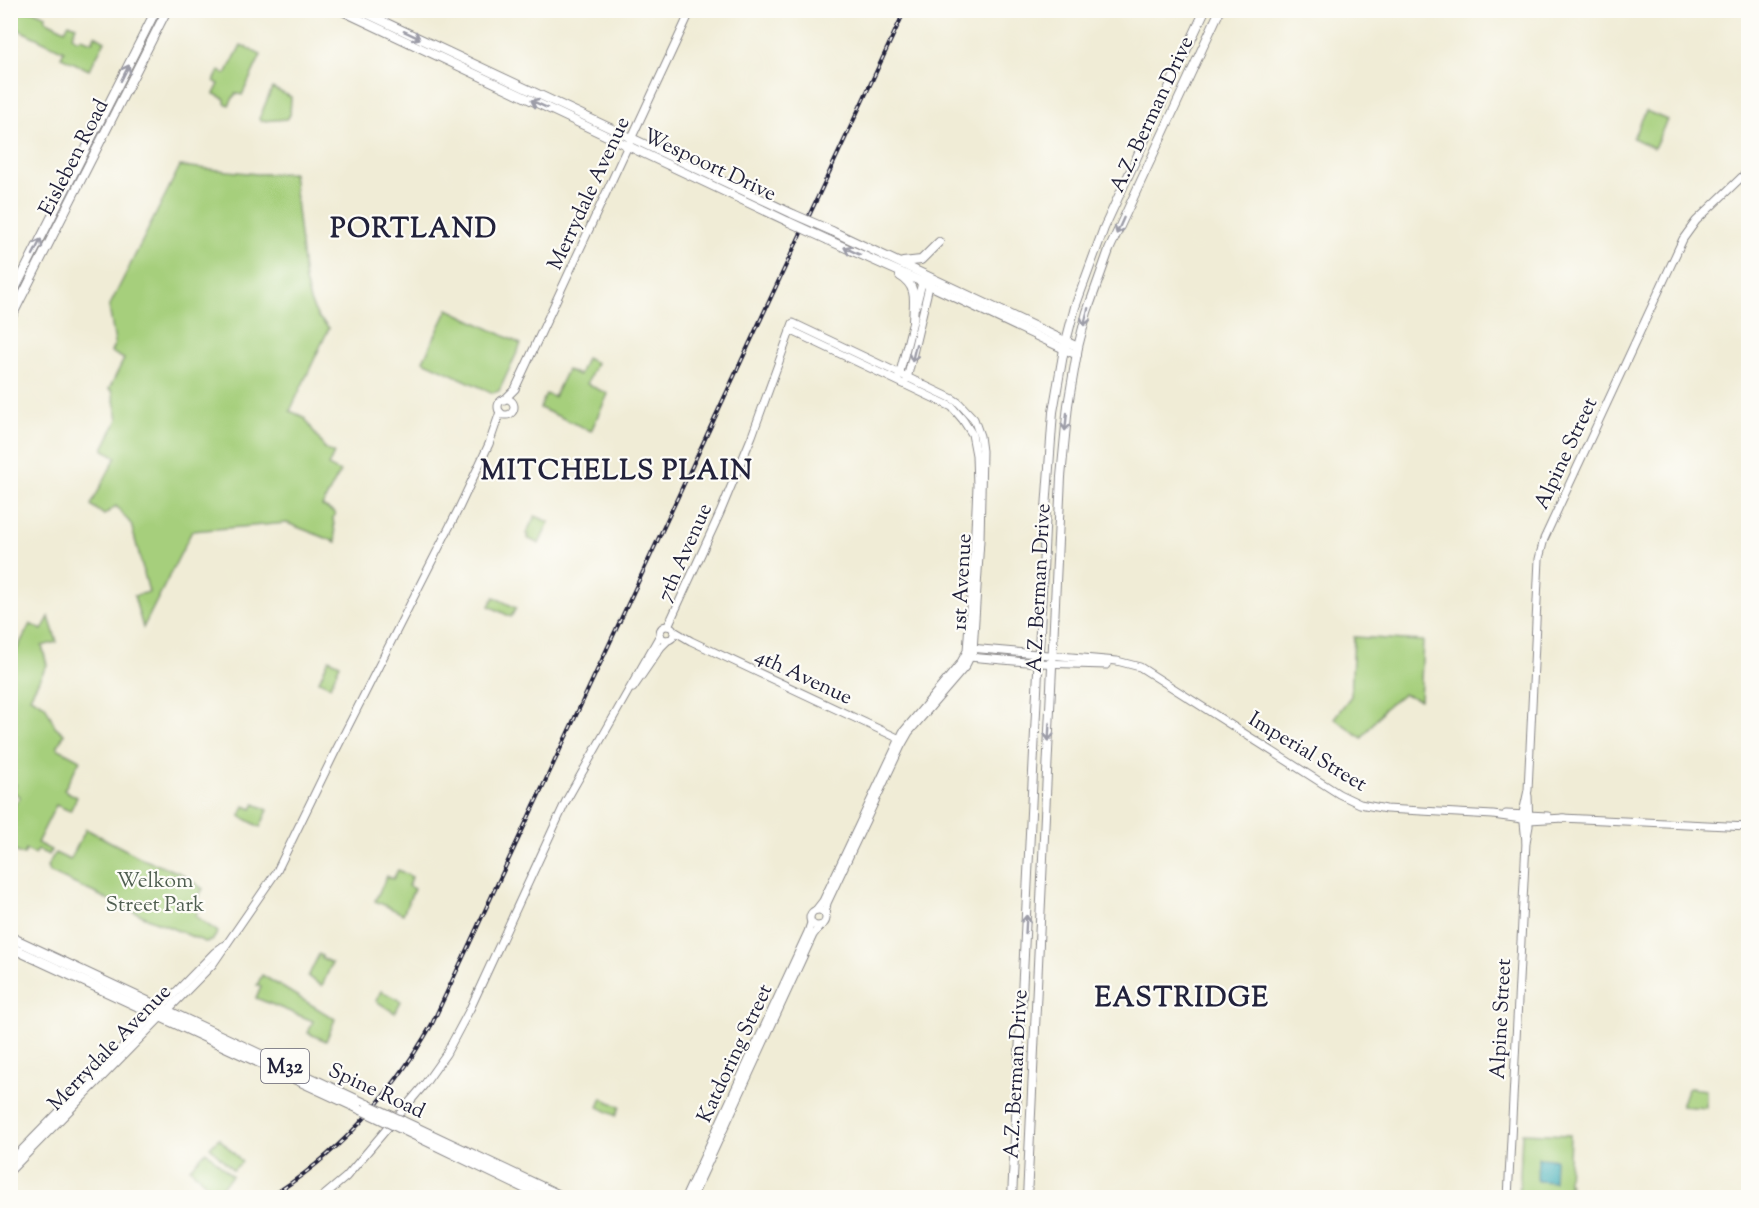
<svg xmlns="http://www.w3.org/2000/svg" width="1759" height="1208" font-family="'Sorts Mill Goudy',serif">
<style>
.green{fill:#a6cf7b;stroke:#64785b;stroke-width:1.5}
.water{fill:#3aabb5;stroke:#2e6678;stroke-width:1.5}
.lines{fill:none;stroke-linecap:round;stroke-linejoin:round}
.tertiary-casing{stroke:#898788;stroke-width:9}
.secondary-casing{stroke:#898788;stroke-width:10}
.primary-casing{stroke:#898788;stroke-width:11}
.tertiary{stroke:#fff;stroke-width:7}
.secondary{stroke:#fff;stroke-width:8}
.primary{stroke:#fff;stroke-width:9}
.rail-casing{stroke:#22223b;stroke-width:4}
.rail{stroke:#fdfcf7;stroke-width:1.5;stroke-dasharray:4.5;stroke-linecap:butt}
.secondary-bridge-casing{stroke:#898788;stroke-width:10;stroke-linecap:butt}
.primary-bridge-casing{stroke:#898788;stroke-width:11;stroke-linecap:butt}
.secondary-bridge{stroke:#fff;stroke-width:8}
.primary-bridge{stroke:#fff;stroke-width:9}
.oneway{stroke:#9c9ca7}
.labels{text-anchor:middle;stroke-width:4.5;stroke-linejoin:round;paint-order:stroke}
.shield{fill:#fdfcf7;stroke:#646373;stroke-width:1.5}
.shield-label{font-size:20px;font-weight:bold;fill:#22223b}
.street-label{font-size:21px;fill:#22223b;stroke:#fdfcf7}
.park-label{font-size:21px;fill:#505f51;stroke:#fdfcf7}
.district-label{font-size:27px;font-weight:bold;letter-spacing:1.5px;fill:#22223b;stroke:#fdfcf7}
</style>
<rect width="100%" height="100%" fill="#fdfcf7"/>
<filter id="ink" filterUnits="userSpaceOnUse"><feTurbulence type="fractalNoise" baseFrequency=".0167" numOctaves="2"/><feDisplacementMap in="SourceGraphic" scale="12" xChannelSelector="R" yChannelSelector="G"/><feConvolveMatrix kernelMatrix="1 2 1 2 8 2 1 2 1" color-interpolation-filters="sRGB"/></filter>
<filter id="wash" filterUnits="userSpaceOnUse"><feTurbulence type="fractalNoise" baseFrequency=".008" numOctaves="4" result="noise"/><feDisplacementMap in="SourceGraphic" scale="24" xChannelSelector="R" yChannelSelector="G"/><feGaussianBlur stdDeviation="1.35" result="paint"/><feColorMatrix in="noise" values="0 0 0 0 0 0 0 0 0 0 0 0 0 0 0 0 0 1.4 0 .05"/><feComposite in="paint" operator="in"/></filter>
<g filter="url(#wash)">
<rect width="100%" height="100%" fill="#f0ecd6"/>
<g class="green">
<polygon points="12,11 34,11 46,16 45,20 65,30 69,23 76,26 72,36 78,40 81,38 92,42 95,35 105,41 89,70 61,57 64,51 11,26"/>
<polygon points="241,45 261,55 242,95 236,93 229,105 225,103 225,99 214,94 219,84 214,81 219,71 226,74"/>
<polygon points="272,88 291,97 290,115 287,119 262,121 259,119"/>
<polygon points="1646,111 1667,120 1654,148 1633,138"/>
<polygon points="180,166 257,174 293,173 305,281 310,301 318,317 329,328 290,411 304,417 326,450 334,453 328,466 340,472 322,506 335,513 333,518 336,542 287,523 192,531 143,628 134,596 149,592 131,524 116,506 104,515 91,505 116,457 103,449 118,419 112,391 109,389 124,359 111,352 115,343 109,307"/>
<polygon points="448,309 521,344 499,391 493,393 423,361"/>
<polygon points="586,358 596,363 587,384 608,394 591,431 540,408 546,394 554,397 567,370 579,375"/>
<polygon points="535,516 549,522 539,544 527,538 529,535 526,534"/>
<polygon points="494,597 516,608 511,617 489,606"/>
<polygon points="49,617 57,642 42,646 47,665 30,697 45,705 55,726 64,734 57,748 80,760 64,790 77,797 70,811 56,805 37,843 51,850 49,855 38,850 35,854 26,850 24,855 14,851 12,856 11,810 20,797 12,791 16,785 11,781 11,650 15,653 30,624 42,630"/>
<polygon points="1354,637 1423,641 1420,700 1403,694 1384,709 1362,738 1334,718 1351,696"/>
<polygon points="329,659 340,664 330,686 319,681"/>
<polygon points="255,804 268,810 260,827 240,816 245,806 252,809"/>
<polygon points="86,829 145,860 180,873 203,889 194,902 200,907 195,916 218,932 212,941 205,942 152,920 49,872 47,867 55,853 70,860"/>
<polygon points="398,870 412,877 408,886 414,889 403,914 375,901 387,876 393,879"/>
<polygon points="319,954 322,956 322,958 332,963 322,986 308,977"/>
<polygon points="262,975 335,1019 326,1041 308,1033 313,1021 256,998 261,987 257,985"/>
<polygon points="381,991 401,1001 395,1013 376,1001"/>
<polygon points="1690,1088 1706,1090 1706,1108 1681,1106 1687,1089"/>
<polygon points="602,1098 620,1107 616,1116 598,1107"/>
<polygon points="1522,1133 1570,1135 1568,1184 1570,1184 1567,1197 1519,1198"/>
<polygon points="219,1138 242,1162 233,1170 210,1147"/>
<polygon points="206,1151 232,1176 216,1193 190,1168"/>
</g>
<polygon class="water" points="1538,1158 1555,1159 1554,1182 1537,1181"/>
</g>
<g filter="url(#ink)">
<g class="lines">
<g class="tertiary-casing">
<g id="tertiary">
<polyline points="916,306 923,279"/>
<polyline points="790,330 952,407 963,420 972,434 976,455 977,486 974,552 967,651 960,664 903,732 823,901 816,910"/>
<polyline points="899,376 914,317"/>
<polyline points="907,379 930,282"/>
<circle cx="506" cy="407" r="8"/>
<polyline points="504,400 515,389 691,10"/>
<circle cx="667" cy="633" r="7"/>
<polyline points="668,626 720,513 752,436 793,323 953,399 959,403 974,419 980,436 982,451 980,540 973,651 965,667 909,732 901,746 827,903 825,914"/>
<polyline points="674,631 691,641 902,740"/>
<polyline points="970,648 1117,661 1140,667 1339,794 1360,804 1386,809 1493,815 1529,820 1564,818"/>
<polyline points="969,657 1038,663 1107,665"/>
<polyline points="633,688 661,647 668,640"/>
<polyline points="1506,814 1548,816"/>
<polyline points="1562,818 1748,827"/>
<polyline points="1526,842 1523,813 1528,790 1539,559 1544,539 1683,239 1696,221 1748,171"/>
<circle cx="818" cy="918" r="8"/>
<polyline points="10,1162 215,952 223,946"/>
<polyline points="10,1171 213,964 277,871 334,754 459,508 489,444 500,412"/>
<polyline points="321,1198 346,1177 424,1085 446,1054 470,1009 566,801 660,635"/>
<polyline points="685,1198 808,932 811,923"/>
<polyline points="692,1198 813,935 820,926"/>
<polyline points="1508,1198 1526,842 1529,826 1528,796"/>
</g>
</g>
<g class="secondary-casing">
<g id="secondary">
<polyline points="340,10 789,222"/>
<polyline points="359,10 793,214"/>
<polyline points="832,231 1078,347"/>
<polyline points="828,240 929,285 1077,355"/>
<polyline points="903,262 921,260 939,242"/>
<path d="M900 276C918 286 914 302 913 320"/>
<polyline points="10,299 156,10"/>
<polyline points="10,320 167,10"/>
<polyline points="1012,1198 1046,509 1053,412 1064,349 1075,307 1104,228 1205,10"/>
<polyline points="1027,1198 1055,603 1061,477 1068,405 1078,347 1087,312 1109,250 1220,10"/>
</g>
</g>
<g class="primary-casing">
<g id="primary">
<polyline points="10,937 368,1105"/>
<polyline points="10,947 360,1109"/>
<polyline points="402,1121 565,1198"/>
<polyline points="400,1128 545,1198"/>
</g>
</g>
<use href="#tertiary" class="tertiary"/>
<use href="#secondary" class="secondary"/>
<use href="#primary" class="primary"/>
<g class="rail-casing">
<path id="rail" d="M268 1198C339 1155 391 1096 432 1024L905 10"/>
</g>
<use href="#rail" class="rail"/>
<g class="secondary-bridge-casing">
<g id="secondary-bridge">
<polyline points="793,214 832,231"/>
<polyline points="789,222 828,240"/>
</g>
</g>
<g class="primary-bridge-casing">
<g id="primary-bridge">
<polyline points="368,1105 402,1121"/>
<polyline points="360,1109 400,1128"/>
</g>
</g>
<use href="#secondary-bridge" class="secondary-bridge"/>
<use href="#primary-bridge" class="primary-bridge"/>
</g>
<defs><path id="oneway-shaft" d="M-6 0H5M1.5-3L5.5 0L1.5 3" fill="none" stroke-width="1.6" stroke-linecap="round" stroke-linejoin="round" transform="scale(1.5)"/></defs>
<g class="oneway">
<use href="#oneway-shaft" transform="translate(412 35) rotate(25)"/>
<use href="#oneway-shaft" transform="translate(125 73) rotate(-63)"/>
<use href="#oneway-shaft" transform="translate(539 104) rotate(-155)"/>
<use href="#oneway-shaft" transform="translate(1120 226) rotate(114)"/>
<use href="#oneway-shaft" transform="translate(37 247) rotate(-63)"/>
<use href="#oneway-shaft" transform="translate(852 251) rotate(-155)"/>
<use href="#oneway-shaft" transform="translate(1086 317) rotate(104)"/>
<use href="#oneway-shaft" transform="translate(914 353) rotate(103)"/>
<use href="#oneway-shaft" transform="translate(1066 422) rotate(96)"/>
<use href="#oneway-shaft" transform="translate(1049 732) rotate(93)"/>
<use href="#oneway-shaft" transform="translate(1026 924) rotate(-87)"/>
</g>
</g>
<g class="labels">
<rect class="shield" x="261" y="1049" width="48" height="34" rx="4.5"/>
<g class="shield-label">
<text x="285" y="1073">M32</text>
</g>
<g class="street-label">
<text transform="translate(1151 114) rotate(-65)" y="7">A.Z. Berman Drive</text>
<text transform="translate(73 157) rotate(-63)" y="7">Eisleben Road</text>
<text transform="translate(710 164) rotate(25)" y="7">Wespoort Drive</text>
<text transform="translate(588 193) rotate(-65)" y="7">Merrydale Avenue</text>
<text transform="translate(1565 453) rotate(-65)" y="7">Alpine Street</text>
<text transform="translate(684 552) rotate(-66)" y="7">7th Avenue</text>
<text transform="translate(961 582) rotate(-87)" y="7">1st Avenue</text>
<text transform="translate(1038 588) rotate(-87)" y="7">A.Z. Berman Drive</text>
<text transform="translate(804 676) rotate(25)" y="7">4th Avenue</text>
<text transform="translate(1308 751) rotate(31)" y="7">Imperial Street</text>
<text transform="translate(1500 1019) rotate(-87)" y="7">Alpine Street</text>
<text transform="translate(109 1047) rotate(-46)" y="7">Merrydale Avenue</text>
<text transform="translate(734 1053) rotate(-65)" y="7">Katdoring Street</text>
<text transform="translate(1015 1074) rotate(-87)" y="7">A.Z. Berman Drive</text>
<text transform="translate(377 1090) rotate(25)" y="7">Spine Road</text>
</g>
<g class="park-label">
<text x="155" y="887">Welkom<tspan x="155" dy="24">Street Park</tspan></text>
</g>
<g class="district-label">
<text x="414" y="237">PORTLAND</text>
<text x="617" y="479">MITCHELLS PLAIN</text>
<text x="1182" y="1006">EASTRIDGE</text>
</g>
</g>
<rect width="1759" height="1208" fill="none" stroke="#fdfcf7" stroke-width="36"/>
</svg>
